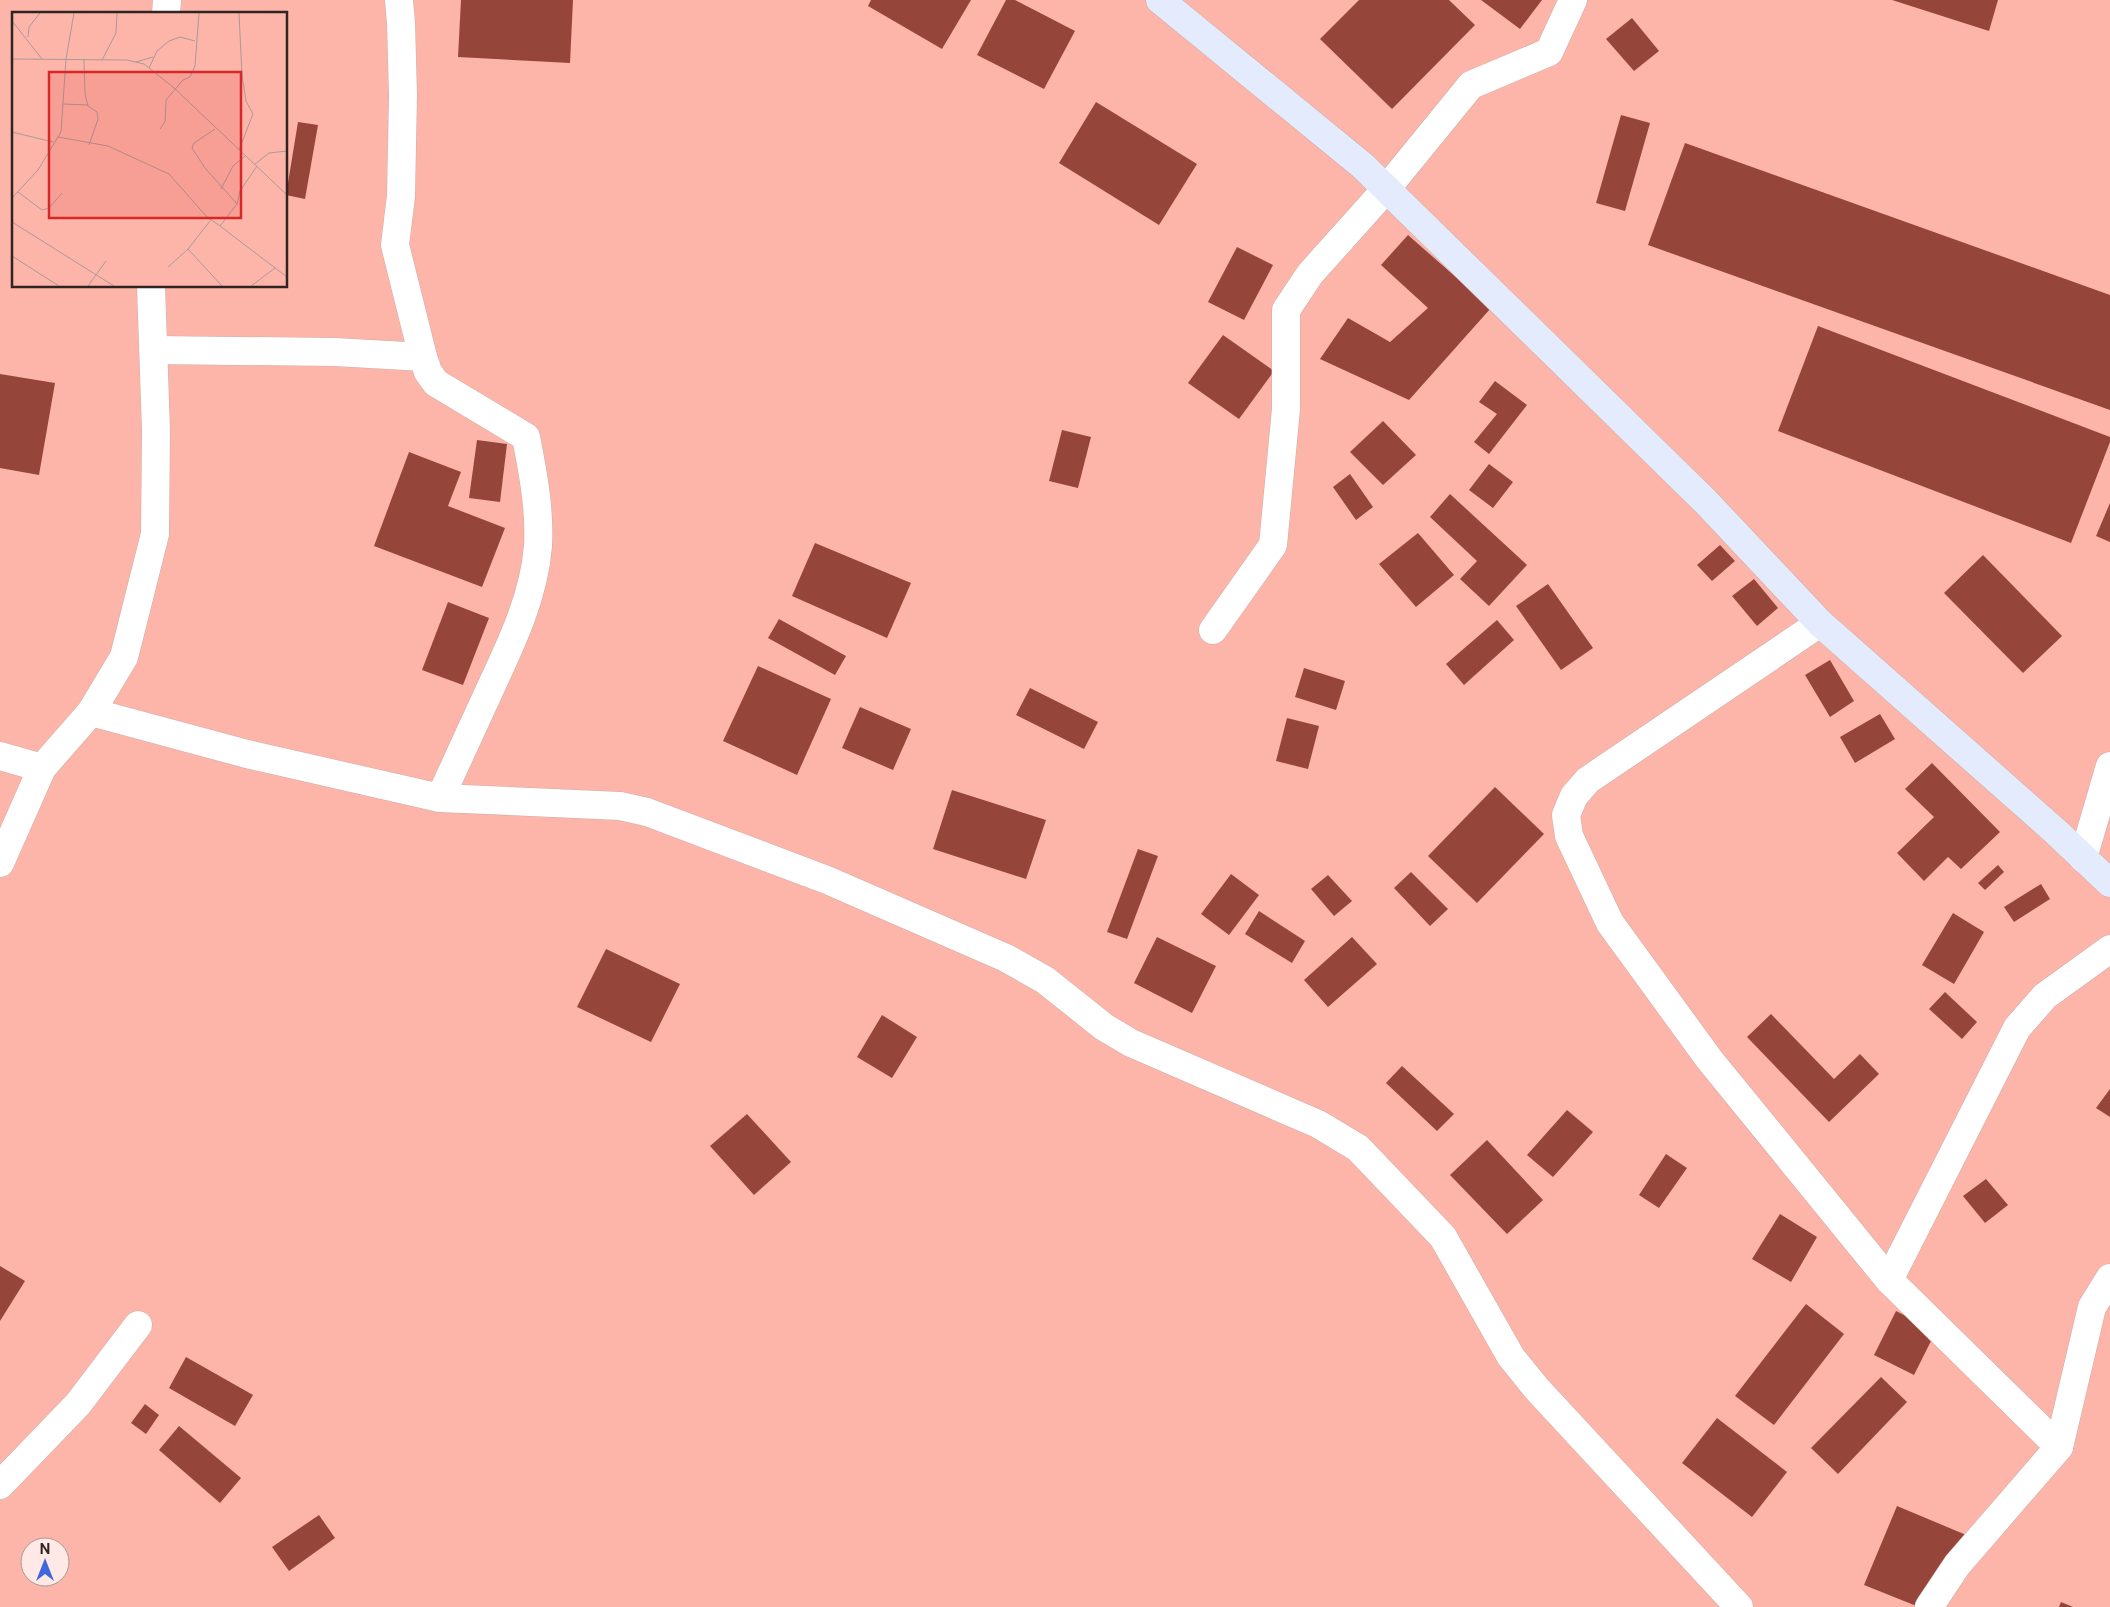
<svg xmlns="http://www.w3.org/2000/svg" width="2110" height="1607" font-family="'Public Sans',sans-serif">
<style>
.green{fill:#fdb4a9;fill-rule:evenodd}
.building{fill:#96453b}
.lines{fill:none;stroke-linecap:round;stroke-linejoin:round}
.street-casing{stroke:#cfaea8;stroke-width:29}
.secondary-casing{stroke:#cfaea8;stroke-width:29}
.street{stroke:#fff;stroke-width:28}
.secondary{stroke:#e4ebfd;stroke-width:28}
.inset-road{fill:none;stroke:#ac9a98;stroke-width:1}
.view{fill:#d62828;fill-opacity:0.15;stroke:#d62828;stroke-width:2.5}
.inset-edge{fill:none;stroke:#302422;stroke-width:2.5}
</style>
<rect width="100%" height="100%" fill="#fee9e6"/>
<path class="green" d="M0 0H2110V1607H0ZM14 14H286V286H14ZM30 1547H60V1577H30Z"/>
<g class="building">
<polygon points="461,0 573,0 570,63 458,57"/>
<polygon points="871,0 971,0 942,49 868,6"/>
<polygon points="1006,0 1015,0 1075,31 1044,89 977,55"/>
<polygon points="1359,0 1449,0 1475,25 1392,109 1320,39"/>
<polygon points="1481,0 1542,0 1520,29"/>
<polygon points="1892,0 1998,0 1989,31"/>
<polygon points="1632,18 1659,51 1634,71 1606,39"/>
<polygon points="1096,102 1197,164 1159,225 1059,163"/>
<polygon points="1621,115 1650,123 1625,211 1596,203"/>
<polygon points="298,122 318,125 305,199 286,195"/>
<polygon points="1685,143 2110,295 2110,410 1648,245"/>
<polygon points="1408,235 1491,308 1409,400 1320,359 1348,318 1390,342 1428,308 1381,265"/>
<polygon points="1237,247 1273,265 1244,320 1208,302"/>
<polygon points="1818,326 2110,437 2110,442 2071,543 1778,431"/>
<polygon points="1223,335 1274,371 1239,419 1188,383"/>
<polygon points="0,374 55,383 39,475 0,468"/>
<polygon points="1495,381 1527,405 1489,454 1474,442 1497,414 1479,402"/>
<polygon points="1383,421 1416,455 1383,485 1350,452"/>
<polygon points="1062,430 1091,437 1078,488 1049,481"/>
<polygon points="477,440 507,444 500,502 469,498"/>
<polygon points="409,452 461,472 448,506 505,528 482,587 374,546"/>
<polygon points="1489,464 1513,482 1493,508 1469,490"/>
<polygon points="1350,474 1373,507 1356,520 1333,487"/>
<polygon points="1450,494 1527,565 1489,606 1460,579 1477,561 1430,517"/>
<polygon points="2110,503 2110,542 2096,536"/>
<polygon points="1418,533 1454,575 1416,607 1379,564"/>
<polygon points="815,543 911,583 887,638 792,596"/>
<polygon points="1720,545 1735,561 1712,581 1697,565"/>
<polygon points="1983,555 2062,636 2023,673 1944,593"/>
<polygon points="1754,579 1778,608 1757,626 1732,596"/>
<polygon points="1548,584 1593,648 1561,670 1516,606"/>
<polygon points="448,602 489,618 463,685 422,670"/>
<polygon points="779,619 846,656 835,675 768,638"/>
<polygon points="1497,620 1514,640 1464,685 1446,664"/>
<polygon points="1830,660 1854,701 1830,717 1805,675"/>
<polygon points="758,666 831,699 797,775 723,741"/>
<polygon points="1304,668 1345,681 1336,710 1295,697"/>
<polygon points="1030,688 1098,722 1084,749 1016,715"/>
<polygon points="860,707 911,729 893,770 842,748"/>
<polygon points="1880,714 1895,739 1855,763 1840,737"/>
<polygon points="1287,718 1319,726 1308,769 1276,761"/>
<polygon points="1932,763 2000,832 1961,869 1948,857 1924,881 1897,853 1934,817 1905,789"/>
<polygon points="1495,787 1544,834 1477,903 1428,856"/>
<polygon points="952,790 1046,820 1026,879 933,849"/>
<polygon points="1138,849 1158,856 1127,939 1107,932"/>
<polygon points="1998,865 2004,872 1985,890 1978,883"/>
<polygon points="1411,872 1448,909 1430,926 1394,888"/>
<polygon points="1231,874 1259,895 1229,935 1201,914"/>
<polygon points="1328,875 1352,901 1334,916 1311,889"/>
<polygon points="2041,884 2050,899 2014,922 2004,907"/>
<polygon points="1259,911 1305,941 1292,963 1245,934"/>
<polygon points="1953,913 1984,932 1954,984 1922,965"/>
<polygon points="1157,937 1216,966 1192,1013 1134,983"/>
<polygon points="1352,937 1377,964 1328,1007 1304,980"/>
<polygon points="606,949 680,984 651,1042 577,1007"/>
<polygon points="1945,992 1977,1022 1962,1039 1929,1009"/>
<polygon points="1771,1014 1834,1079 1860,1054 1879,1074 1829,1122 1747,1037"/>
<polygon points="882,1015 917,1037 892,1078 857,1057"/>
<polygon points="1402,1066 1454,1114 1437,1131 1386,1083"/>
<polygon points="2110,1089 2110,1117 2096,1108"/>
<polygon points="1567,1110 1593,1132 1553,1177 1527,1155"/>
<polygon points="747,1114 791,1162 754,1195 710,1146"/>
<polygon points="1487,1140 1543,1200 1507,1234 1450,1175"/>
<polygon points="1666,1154 1687,1168 1659,1208 1639,1195"/>
<polygon points="1986,1179 2008,1205 1985,1223 1963,1196"/>
<polygon points="1780,1214 1817,1237 1791,1282 1752,1259"/>
<polygon points="0,1266 25,1281 0,1321"/>
<polygon points="1806,1304 1844,1334 1774,1425 1735,1396"/>
<polygon points="1896,1311 1936,1331 1914,1375 1874,1355"/>
<polygon points="186,1357 253,1395 235,1426 169,1388"/>
<polygon points="1881,1377 1907,1402 1838,1474 1811,1448"/>
<polygon points="145,1404 159,1415 146,1434 131,1423"/>
<polygon points="1717,1418 1787,1472 1752,1517 1682,1463"/>
<polygon points="179,1426 241,1478 220,1503 159,1450"/>
<polygon points="1897,1506 1971,1537 1919,1607 1864,1585"/>
<polygon points="319,1515 335,1538 289,1571 272,1547"/>
<polygon points="2061,1602 2073,1607 2059,1607"/>
</g>
<g class="lines">
<g class="street-casing">
<g id="street">
<path d="M399 0 401 23 403 95 401 196 395 245 423 357 428 372 436 383 526 437C533 473 540 509 538 546 534 596 512 642 491 687 474 724 457 761 440 798"/>
<polyline points="166,14 167,0"/>
<polyline points="154,350 335,352 423,357"/>
<polyline points="1820,623 1588,780 1574,796 1566,815 1569,836 1610,923 1709,1059 1889,1280 2059,1447"/>
<polyline points="1213,630 1273,545 1286,409 1286,310 1310,274 1387,188 1471,85 1549,52 1573,0"/>
<polyline points="91,712 247,754 440,798 620,806 647,812 827,880 1006,958 1045,980 1104,1027 1131,1043 1318,1124 1358,1148 1443,1237 1511,1357 1537,1389 1739,1607"/>
<polyline points="0,756 42,768"/>
<polyline points="2083,858 2110,766"/>
<polyline points="0,863 42,768 91,712 124,657 155,534 156,431 151,286"/>
<polyline points="1889,1280 2017,1028 2045,996 2110,949"/>
<polyline points="0,1485 78,1404 138,1325"/>
<polyline points="1929,1607 1957,1565 2059,1447 2092,1307 2110,1278"/>
</g>
</g>
<g class="secondary-casing">
<polyline id="secondary" points="1160,0 1363,166 1706,502 1820,623 2055,831 2110,883"/>
</g>
<use href="#street" class="street"/>
<use href="#secondary" class="secondary"/>
</g>
<g transform="translate(12 12)">
<rect width="275" height="275" fill="#fee9e6"/>
<path d="M0 1H275V274H0Z" fill="#fdb4a9"/>
<path class="inset-road" d="M0 9 30 47M16 25 17 15 28 1M0 47 115 48 132 52 161 75 275 183M72 47 73 82 76 94 85 100 86 107 77 133M90 48 104 21 105 1M124 50 141 45M137 56 145 39 157 29 168 25 183 29M51 92 76 93M148 117 153 110 154 88 171 68 178 65 183 54 187 1M203 117 182 131 180 136 193 156 225 192M0 120 41 130M46 125 96 134 157 162 195 205 208 214M227 138 241 102 234 89 230 63 227 1M243 152 257 141 275 139M245 154 228 179 225 192 208 214 275 265M209 177 221 154 233 144M6 180 30 198 37 196 50 181M0 186 26 158 49 120 54 47 62 1M0 210 102 274M176 237 210 274M0 244 47 274M156 255 176 237 198 209M76 274 94 249M239 274 263 256"/>
<path class="view" d="M37 60H229V206H37Z"/>
<rect width="275" height="275" class="inset-edge"/>
</g>
<g transform="translate(45 1562)"><circle r="24" fill="#fee9e6" stroke="#ac9a98"/>
<path d="M0-4L9 19L0 12L-9 19Z" fill="#4068da"/>
<text y="-8" font-size="14" font-weight="bold" text-anchor="middle" fill="#302422">N</text>
</g>
</svg>
